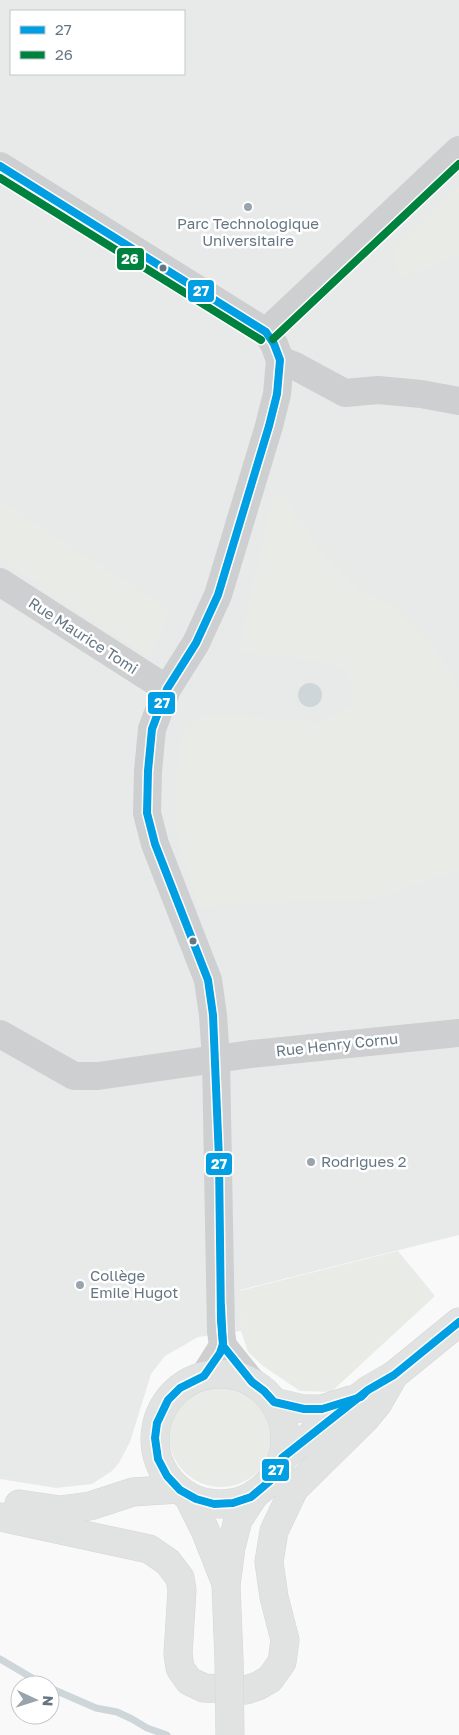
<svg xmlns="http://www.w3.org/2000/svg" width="459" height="1735" font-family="'Golos Text',sans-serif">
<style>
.built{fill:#e8e9e9;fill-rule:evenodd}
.green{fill:#e8ebe6}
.water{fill:#ced6d9}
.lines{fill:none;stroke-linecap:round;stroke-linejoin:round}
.stream{stroke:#ced6d9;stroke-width:7}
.major-casing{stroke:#d5d6d7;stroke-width:29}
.minor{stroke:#cecfd0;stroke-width:28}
.major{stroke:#e1e2e2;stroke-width:28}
.major-bridge-casing{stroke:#d5d6d7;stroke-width:29;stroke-linecap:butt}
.major-bridge{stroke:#e1e2e2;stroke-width:28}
.bus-1-casing{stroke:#fff;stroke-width:11}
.bus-2-casing{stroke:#fff;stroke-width:11}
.bus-1{stroke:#009fe3;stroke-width:8}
.bus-2{stroke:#00823f;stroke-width:8}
.poi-dot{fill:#99a4ac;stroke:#fff;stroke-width:2}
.bus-dot{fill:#657683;stroke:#fff;stroke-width:2}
.labels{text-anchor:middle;stroke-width:5;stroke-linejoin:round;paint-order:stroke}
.poi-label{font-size:15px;fill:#657683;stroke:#fff;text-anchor:start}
.street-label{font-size:15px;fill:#657683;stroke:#fff}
.line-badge{stroke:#fff;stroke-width:2}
.badge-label{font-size:14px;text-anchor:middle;font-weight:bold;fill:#fff}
</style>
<rect width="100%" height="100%" fill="#f9f9f9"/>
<path class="built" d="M0 0H459V1235L240 1290 241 1331 198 1337 165 1356 151 1374 130 1442 119 1463 112 1471 92 1484 56 1488 0 1479ZM11 11H184V74H11Z"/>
<g class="green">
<polygon points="459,186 459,254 400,279 392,250"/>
<polygon points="274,492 288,500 317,547 361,591 394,605 433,646 459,687 459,872 442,876 379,898 198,907 177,835 175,781 184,728 205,714 318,722 350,706 353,688 344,669 313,660 238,653"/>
<polygon points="3,503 169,609 159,637 148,657 0,558 0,507"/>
<polygon points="398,1251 435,1296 331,1392 300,1391 263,1366 248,1352 241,1331 239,1291"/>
<circle cx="221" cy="1435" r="52"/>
</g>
<circle class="water" cx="310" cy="695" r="12"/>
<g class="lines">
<g class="stream">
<polyline points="0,1659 44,1685"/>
<polyline points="50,1688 96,1708 117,1712 132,1719 147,1728 167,1735"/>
</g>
<g class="major-casing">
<g id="major">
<circle cx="220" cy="1439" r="65"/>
<polyline points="274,1402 304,1409 322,1409 350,1400"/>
<polyline points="282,1458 368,1390 394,1375 459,1322"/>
<polyline points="188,1496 205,1530 225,1581"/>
<polyline points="19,1504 60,1510 90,1506 133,1492 178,1489"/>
<polyline points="0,1517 149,1549 168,1562 180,1578 182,1590 178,1654 180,1668 189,1681 204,1688 246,1690 258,1686 270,1679 282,1662 285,1640 274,1597 269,1562 274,1531 294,1489 365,1419 378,1403 394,1375"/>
<polyline points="229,1660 226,1585 231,1547 238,1520 255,1494"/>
</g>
</g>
<g class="minor">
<polyline points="0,166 266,332 274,344 280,360 277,394 269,426 218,595 196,643 167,689 152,729 148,771 147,813 155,844 208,980 213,1015 216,1059 221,1331 223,1346 252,1382"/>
<polyline points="266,332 459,150"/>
<polyline points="280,360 295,366 345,393 378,390 421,394 459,401"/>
<polyline points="0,582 167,689"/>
<polyline points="0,1034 74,1076 98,1076 251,1054 459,1033"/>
<polyline points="204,1376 223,1346"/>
</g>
<use href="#major" class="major"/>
<g class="major-bridge-casing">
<polyline id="major-bridge" points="229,1660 230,1735"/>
</g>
<use href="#major-bridge" class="major-bridge"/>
<g class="bus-1-casing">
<g id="bus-1">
<polyline points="0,166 266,332 274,344 280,360 277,394 269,426 218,595 196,643 167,689 152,729 148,771 147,813 155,844 208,980 213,1015 219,1159 221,1321 223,1344 220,1353 204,1376 180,1388 168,1400 157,1423 155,1438 158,1459 167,1476 180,1490 196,1499 214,1504 233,1503 251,1497 270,1481 282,1458 368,1390 394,1375 459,1322"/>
<polyline points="221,1306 223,1346 252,1382 264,1391 274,1402 304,1409 322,1409 361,1397 364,1394"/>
</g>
</g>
<g class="bus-2-casing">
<g id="bus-2">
<polyline points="0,178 261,340"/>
<polyline points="273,339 459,164"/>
</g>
</g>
<use href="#bus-1" class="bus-1"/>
<use href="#bus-2" class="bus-2"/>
</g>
<g class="poi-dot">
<circle cx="248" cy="207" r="5"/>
<circle cx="311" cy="1162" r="5"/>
<circle cx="80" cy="1285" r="5"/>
</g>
<g class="bus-dot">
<circle cx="163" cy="268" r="4.5"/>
<circle cx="193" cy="941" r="4.5"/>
</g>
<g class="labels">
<g class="poi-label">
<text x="248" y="229" text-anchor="middle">Parc Technologique<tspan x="248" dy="17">Universitaire</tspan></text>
<text x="321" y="1167">Rodrigues 2</text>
<text x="90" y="1281">Collège<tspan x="90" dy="17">Emile Hugot</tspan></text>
</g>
<g class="street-label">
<text transform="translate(83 636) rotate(33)" y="5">Rue Maurice Tomi</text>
<text transform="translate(337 1045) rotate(-6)" y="5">Rue Henry Cornu</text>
</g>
</g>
<g class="line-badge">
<rect x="116" y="247" width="29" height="24" rx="5" fill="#00823f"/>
<rect x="187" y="279" width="28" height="24" rx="5" fill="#009fe3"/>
<rect x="147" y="691" width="29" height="24" rx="5" fill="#009fe3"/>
<rect x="205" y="1152" width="28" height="24" rx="5" fill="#009fe3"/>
<rect x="261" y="1458" width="29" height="24" rx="5" fill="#009fe3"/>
</g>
<g class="badge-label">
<text x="130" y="264">26</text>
<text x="201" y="296">27</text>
<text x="162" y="708">27</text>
<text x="219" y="1169">27</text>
<text x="276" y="1475">27</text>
</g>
<rect x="10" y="10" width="175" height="65" fill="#ffffff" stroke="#c1c8cd"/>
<rect x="20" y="26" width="25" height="8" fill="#009fe3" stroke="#c1c8cd"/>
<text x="55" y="35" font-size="15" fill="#657683">27</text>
<rect x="20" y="51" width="25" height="8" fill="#00823f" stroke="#c1c8cd"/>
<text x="55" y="60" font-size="15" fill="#657683">26</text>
<g transform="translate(35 1700) rotate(94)"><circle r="24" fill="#ffffff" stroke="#c1c8cd"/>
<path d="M0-4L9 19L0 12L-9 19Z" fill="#99a4ac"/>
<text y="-8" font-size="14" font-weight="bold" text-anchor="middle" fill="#657683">N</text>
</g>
</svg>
